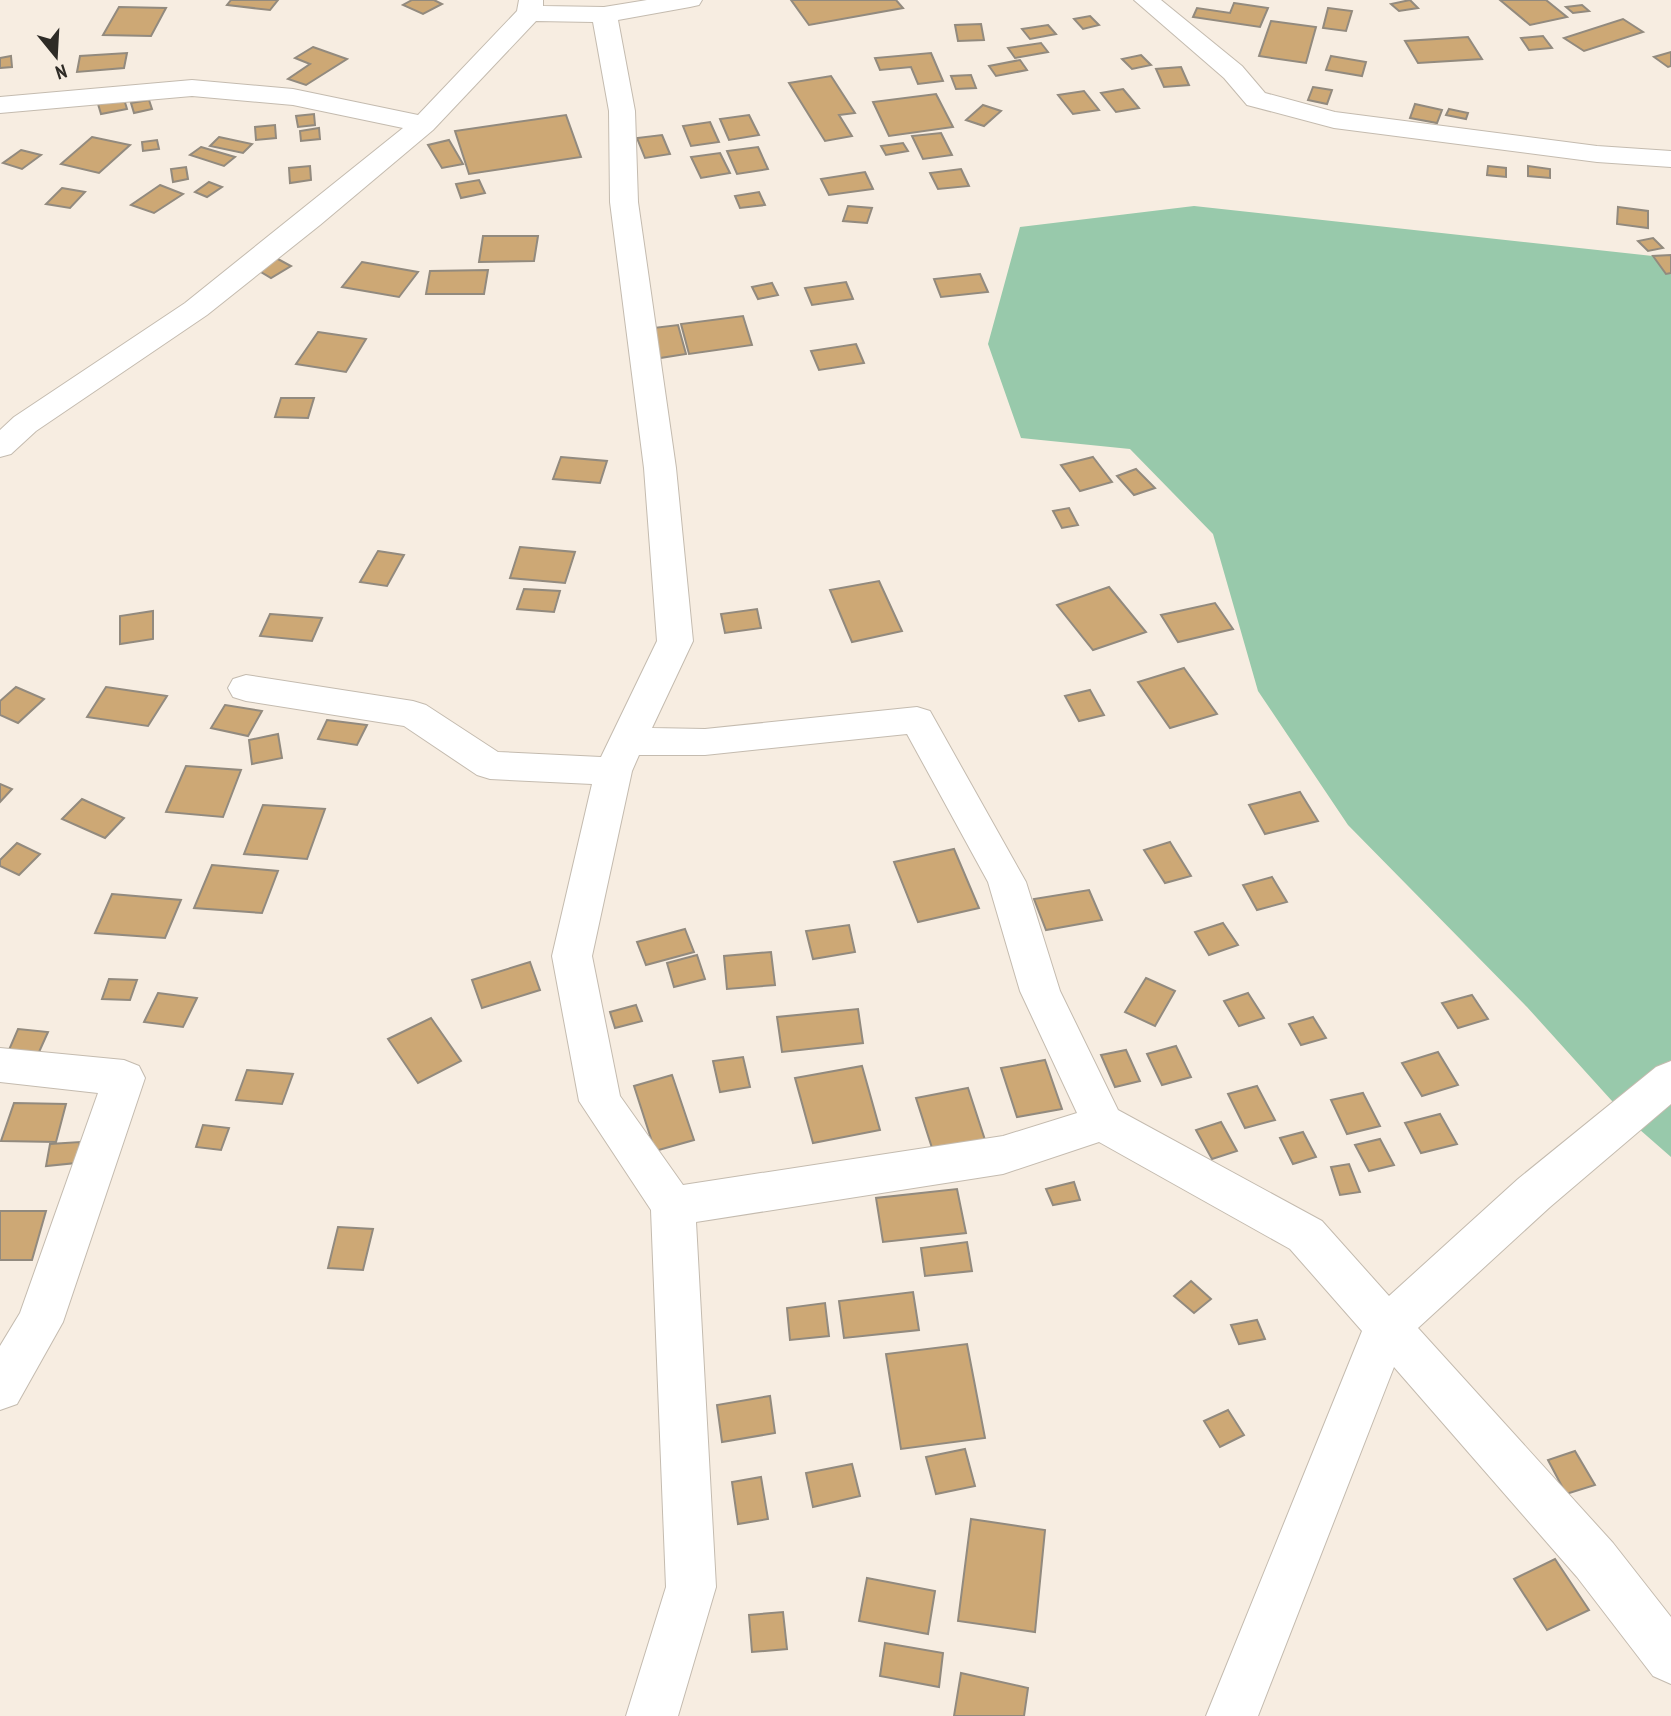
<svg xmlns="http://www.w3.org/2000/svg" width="1671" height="1716" font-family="'PT Sans Narrow',sans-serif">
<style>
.green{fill:#98c9ab}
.building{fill:#cda875;stroke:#928a7e;stroke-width:2}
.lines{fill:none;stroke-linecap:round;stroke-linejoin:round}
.minor-casing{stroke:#c4bbaf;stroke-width:2}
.minor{fill:#fff;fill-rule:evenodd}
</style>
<rect width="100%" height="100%" fill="#f7ede1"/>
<polygon class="green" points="1194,206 1671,258 1671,1157 1631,1122 1527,1007 1348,825 1258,691 1213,534 1130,449 1021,438 988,344 1020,227"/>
<g class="building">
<polygon points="231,0 278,0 270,10 227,5"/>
<polygon points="412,0 434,0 442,4 423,14 403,5"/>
<polygon points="791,0 896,0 903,8 809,25"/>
<polygon points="1410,0 1418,8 1399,11 1391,4"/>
<polygon points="1500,0 1546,0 1567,17 1530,25"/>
<polygon points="1234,3 1268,8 1260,27 1193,17 1197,8 1230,13"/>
<polygon points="1582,5 1589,11 1573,13 1566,7"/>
<polygon points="119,7 166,8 151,36 103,35"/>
<polygon points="1328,8 1352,11 1346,31 1323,28"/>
<polygon points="1090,16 1099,25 1083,29 1074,19"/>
<polygon points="1623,19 1643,32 1584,51 1564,38"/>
<polygon points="1271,21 1316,27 1306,63 1259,56"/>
<polygon points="981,24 984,40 958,41 955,25"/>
<polygon points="1048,25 1056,34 1030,39 1022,29"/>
<polygon points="1543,36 1552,48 1529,50 1521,38"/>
<polygon points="1468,37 1482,59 1418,63 1405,41"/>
<polygon points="1041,43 1048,52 1015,58 1008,48"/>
<polygon points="313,47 347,59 306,85 288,79 310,64 295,58"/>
<polygon points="1671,52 1671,66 1668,67 1654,57"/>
<polygon points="127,53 124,68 77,72 80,56"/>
<polygon points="931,53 943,81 918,84 911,67 880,70 875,58"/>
<polygon points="1141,55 1151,65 1132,69 1122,59"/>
<polygon points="11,56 12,67 0,68 0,58"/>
<polygon points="1331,56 1366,62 1362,76 1326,70"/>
<polygon points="1020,60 1027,70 996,76 989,66"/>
<polygon points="1181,67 1189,85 1164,87 1156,69"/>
<polygon points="971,75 976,88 956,89 951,76"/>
<polygon points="831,76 855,113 839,115 852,136 825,141 789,83"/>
<polygon points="1313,87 1332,90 1327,104 1308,100"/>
<polygon points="1123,89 1139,108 1116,112 1101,93"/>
<polygon points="1084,91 1099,110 1073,114 1058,95"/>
<polygon points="936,94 953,127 889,136 873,102"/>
<polygon points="124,99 127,109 101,114 98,104"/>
<polygon points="149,100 152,109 134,113 131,103"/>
<polygon points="1415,104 1442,110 1437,123 1410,118"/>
<polygon points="983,105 1001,111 984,126 966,120"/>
<polygon points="1449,109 1468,113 1466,119 1446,115"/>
<polygon points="314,114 315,125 298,127 296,116"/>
<polygon points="566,115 581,157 469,174 455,131"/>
<polygon points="749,115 759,135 729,140 720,119"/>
<polygon points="710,122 719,142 691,146 683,126"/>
<polygon points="275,125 276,138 256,140 255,127"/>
<polygon points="319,128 320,139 301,141 300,131"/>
<polygon points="941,133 952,155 923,159 912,136"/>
<polygon points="662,135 670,154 645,158 637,138"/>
<polygon points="92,137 130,145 99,173 61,164"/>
<polygon points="219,137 252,144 243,153 210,146"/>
<polygon points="157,140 159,149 143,151 142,142"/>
<polygon points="449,140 463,164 442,168 428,145"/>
<polygon points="903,143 908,151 886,155 881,146"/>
<polygon points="201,147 235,157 224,166 190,155"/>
<polygon points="758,147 768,169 737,174 727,151"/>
<polygon points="21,150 41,155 22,169 3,163"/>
<polygon points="720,153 730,173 701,178 691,157"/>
<polygon points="310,166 311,180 290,183 289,168"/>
<polygon points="1488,166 1506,168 1506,177 1487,175"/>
<polygon points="1528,166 1550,169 1550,178 1528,176"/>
<polygon points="186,167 188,179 173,182 171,169"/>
<polygon points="961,169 969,186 938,189 930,173"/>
<polygon points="865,172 873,189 829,195 821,179"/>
<polygon points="479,180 485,193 461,198 456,184"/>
<polygon points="209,182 222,187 207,197 195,192"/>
<polygon points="160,185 183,194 154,213 131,205"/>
<polygon points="62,188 85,192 70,208 46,204"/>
<polygon points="759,192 765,205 740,208 735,196"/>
<polygon points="848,206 872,208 867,223 843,221"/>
<polygon points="1618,207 1648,211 1648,228 1617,224"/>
<polygon points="483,236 538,236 534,261 479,262"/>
<polygon points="1653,238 1663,248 1648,251 1638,241"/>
<polygon points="1671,255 1671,273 1666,274 1653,256"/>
<polygon points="276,258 291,266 271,278 256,269"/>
<polygon points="362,262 418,272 399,297 342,287"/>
<polygon points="488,270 484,294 426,294 430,271"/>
<polygon points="980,274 988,292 941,297 934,279"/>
<polygon points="846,282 853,299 812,305 805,288"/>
<polygon points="772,283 778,295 758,299 752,287"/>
<polygon points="743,316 752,345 689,354 681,324"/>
<polygon points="678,325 686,354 660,358 653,328"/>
<polygon points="318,332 366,339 346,372 296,364"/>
<polygon points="856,344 864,363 819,370 811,351"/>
<polygon points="281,398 314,398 308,418 275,417"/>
<polygon points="561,457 607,461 600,483 553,479"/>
<polygon points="1093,457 1112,482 1080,491 1061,465"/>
<polygon points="1136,469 1155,488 1134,495 1117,476"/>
<polygon points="1069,508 1078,525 1062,528 1053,511"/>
<polygon points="520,547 575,552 565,583 510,578"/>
<polygon points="378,551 404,555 387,586 360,582"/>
<polygon points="879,581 902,631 852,642 830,590"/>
<polygon points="1109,587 1146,632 1093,650 1057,605"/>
<polygon points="524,589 560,591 554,612 517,609"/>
<polygon points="1215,603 1233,629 1178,642 1161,615"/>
<polygon points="757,609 761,628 725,633 721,614"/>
<polygon points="153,611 153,639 120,644 120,616"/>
<polygon points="270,614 322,618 312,641 260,636"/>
<polygon points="1184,668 1217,714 1170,728 1138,682"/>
<polygon points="16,687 44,699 18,723 0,715 0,701"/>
<polygon points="106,687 167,696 148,726 87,717"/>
<polygon points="1090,690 1104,715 1079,721 1065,696"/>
<polygon points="225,705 262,711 248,736 211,728"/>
<polygon points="327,720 367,725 357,745 318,739"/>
<polygon points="278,734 282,758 252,764 249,740"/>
<polygon points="186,766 241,770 223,817 166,812"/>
<polygon points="0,784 12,789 0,802"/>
<polygon points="1300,792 1318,821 1265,834 1249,805"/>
<polygon points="82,799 124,818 105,838 62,819"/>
<polygon points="263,805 325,809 307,859 244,854"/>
<polygon points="1170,842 1191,876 1165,883 1144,850"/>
<polygon points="17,843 40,854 19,875 0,866 0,860"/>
<polygon points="954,849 979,908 918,922 894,862"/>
<polygon points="212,865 278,871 262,913 194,908"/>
<polygon points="1272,877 1287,902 1257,910 1243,885"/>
<polygon points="1089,890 1102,920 1046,930 1034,899"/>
<polygon points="112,894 181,900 165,938 95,933"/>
<polygon points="1223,923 1238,945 1209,955 1195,932"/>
<polygon points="849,925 855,952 813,959 806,931"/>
<polygon points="685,929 694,952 646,965 637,942"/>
<polygon points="771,952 775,985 727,989 724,956"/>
<polygon points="697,955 705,979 674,987 667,963"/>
<polygon points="530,962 540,990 482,1008 472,980"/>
<polygon points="1146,978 1175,991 1155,1026 1125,1012"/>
<polygon points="109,979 137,980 130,1000 102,999"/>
<polygon points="158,993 197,998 183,1027 144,1022"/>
<polygon points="1248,993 1264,1018 1239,1026 1224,1001"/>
<polygon points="1472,995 1488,1019 1458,1028 1442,1003"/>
<polygon points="636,1005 642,1021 615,1028 610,1012"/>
<polygon points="858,1009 863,1043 782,1052 777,1017"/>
<polygon points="1313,1017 1326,1038 1301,1045 1289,1024"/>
<polygon points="431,1018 461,1061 418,1083 388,1039"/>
<polygon points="18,1029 48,1032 35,1061 5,1059"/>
<polygon points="1176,1046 1191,1077 1162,1085 1147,1054"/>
<polygon points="1126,1050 1140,1081 1115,1087 1101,1055"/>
<polygon points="1438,1052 1458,1085 1422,1096 1402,1063"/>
<polygon points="743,1057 750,1087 720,1092 713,1061"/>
<polygon points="1045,1060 1062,1109 1017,1117 1001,1068"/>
<polygon points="862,1066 880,1130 813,1143 795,1078"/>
<polygon points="247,1070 293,1074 282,1104 236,1100"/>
<polygon points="672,1075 694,1140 655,1151 634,1086"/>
<polygon points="1257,1086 1275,1120 1245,1128 1228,1094"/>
<polygon points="968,1088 986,1143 934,1154 916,1098"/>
<polygon points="1363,1093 1380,1126 1347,1134 1331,1100"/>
<polygon points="14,1103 66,1104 56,1142 1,1141"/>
<polygon points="1440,1114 1457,1144 1421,1153 1405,1123"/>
<polygon points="1221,1122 1237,1151 1212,1159 1196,1130"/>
<polygon points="203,1125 229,1128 221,1150 196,1147"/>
<polygon points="1303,1132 1316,1157 1293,1164 1280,1138"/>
<polygon points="1380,1139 1394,1165 1369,1171 1355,1145"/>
<polygon points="80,1142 76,1163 46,1166 50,1144"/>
<polygon points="1349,1164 1360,1192 1340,1195 1331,1167"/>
<polygon points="1074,1182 1080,1200 1053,1205 1046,1189"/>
<polygon points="957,1189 966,1233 883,1242 876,1198"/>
<polygon points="0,1211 46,1211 32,1260 0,1260"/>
<polygon points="338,1227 373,1229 363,1270 328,1268"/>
<polygon points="967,1242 972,1271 925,1276 921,1248"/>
<polygon points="1191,1281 1211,1299 1194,1313 1174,1296"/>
<polygon points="913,1292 919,1330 844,1338 839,1301"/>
<polygon points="825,1303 829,1336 790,1340 787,1308"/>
<polygon points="1257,1320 1265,1339 1239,1344 1231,1325"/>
<polygon points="967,1344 985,1438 901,1449 886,1354"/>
<polygon points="770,1396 775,1433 722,1442 717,1405"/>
<polygon points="1228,1410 1244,1435 1220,1447 1204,1421"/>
<polygon points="965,1449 975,1486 936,1494 926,1457"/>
<polygon points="1575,1451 1595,1485 1566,1494 1548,1460"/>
<polygon points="852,1464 860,1496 813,1507 806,1473"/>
<polygon points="761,1477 768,1519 738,1524 732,1482"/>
<polygon points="971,1519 1045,1530 1035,1632 958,1621"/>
<polygon points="1555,1559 1589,1610 1547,1630 1514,1579"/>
<polygon points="867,1578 935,1591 928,1634 859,1621"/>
<polygon points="783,1612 787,1649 752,1652 749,1615"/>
<polygon points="885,1643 943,1653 939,1687 880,1676"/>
<polygon points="961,1673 1028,1688 1024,1716 954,1716"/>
</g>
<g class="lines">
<g class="minor-casing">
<g id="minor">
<path d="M519 0H543V6L604 7 647 0H702L699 5 690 7 618 20 635 111 638 202 676 468 693 641 652 728 705 729 917 707 930 711 1026 882 1060 991 1118 1110 1322 1221 1389 1296 1518 1179 1656 1067 1671 1061V1104L1550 1207 1418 1328 1613 1543 1671 1617V1684L1653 1676 1577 1577 1394 1367 1258 1716H1206L1362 1331 1290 1249 1099 1142 1003 1174 696 1222 716 1587 678 1716H626L666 1587 651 1210 579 1101 552 956 592 784 490 779 477 775 404 726 246 701 233 697 228 688 233 679 246 675 413 701 426 705 498 752 601 757 657 641 644 468 610 202 609 111 593 22 536 21 433 130 320 225 207 315 36 431 11 454 0 457V430L14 417 185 303 403 128 293 105 192 96 0 113V97L192 80 293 89 418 115 517 11ZM907 734 988 882 1020 991 1077 1113 1003 1136 683 1185 620 1096 592 956 632 771 639 755H705Z"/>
<polygon points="1134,0 1161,0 1242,66 1265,93 1335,112 1597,146 1671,151 1671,167 1597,162 1334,128 1247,105 1224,78"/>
<polygon points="0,1048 124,1060 139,1066 145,1078 63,1322 17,1404 0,1410 0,1346 20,1313 98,1093 0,1082"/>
</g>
</g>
<use href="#minor" class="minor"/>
</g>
<g transform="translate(56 56) rotate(162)" stroke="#f7ede1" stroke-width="5" paint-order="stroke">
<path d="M0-5L12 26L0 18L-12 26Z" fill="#2e2b26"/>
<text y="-10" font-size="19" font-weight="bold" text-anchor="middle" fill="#2e2b26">N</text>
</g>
</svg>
